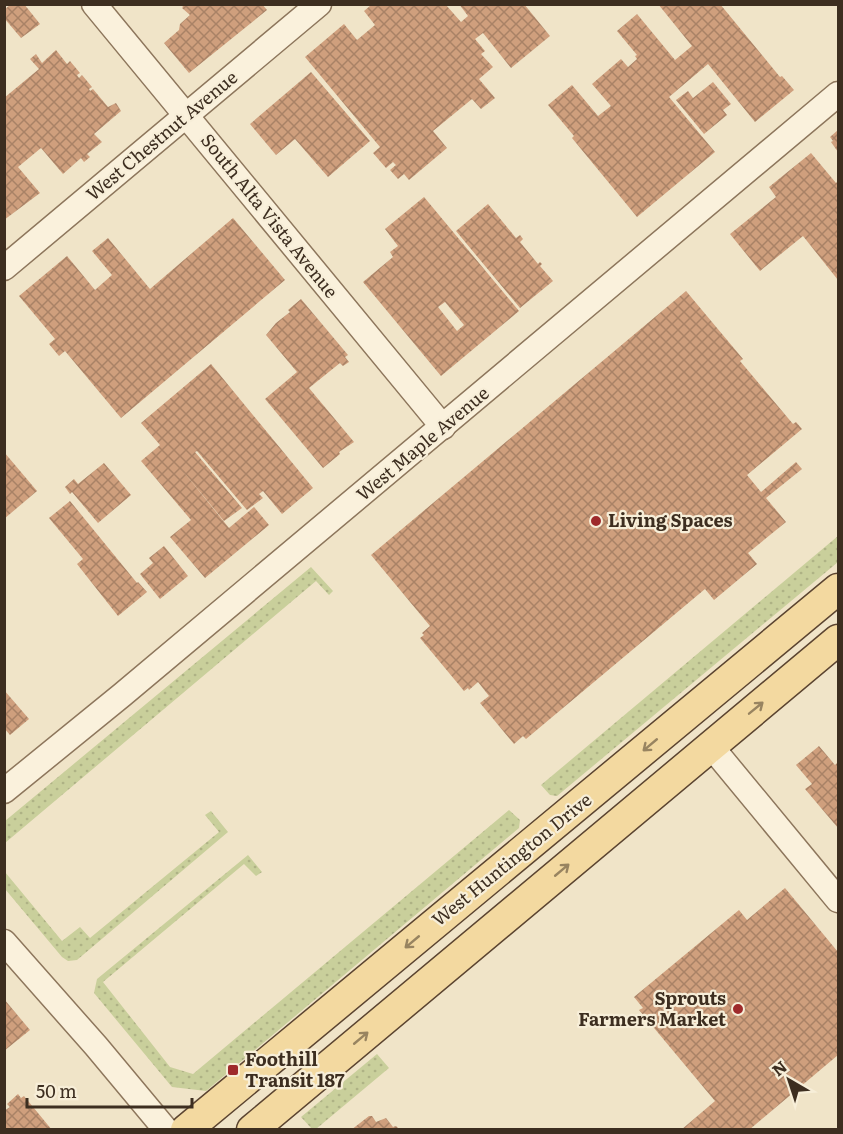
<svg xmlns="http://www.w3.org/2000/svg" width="843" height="1134" font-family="Literata,serif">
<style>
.grass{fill:url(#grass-dots)}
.building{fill:url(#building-cross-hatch);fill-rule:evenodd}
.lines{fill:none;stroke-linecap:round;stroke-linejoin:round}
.minor-casing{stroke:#8d765c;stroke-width:27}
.major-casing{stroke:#5b4430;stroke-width:33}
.minor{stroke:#faf1dc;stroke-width:24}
.major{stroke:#f3d9a0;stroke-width:30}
.oneway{stroke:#988460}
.poi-dot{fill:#9e2a2b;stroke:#f7eed8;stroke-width:2}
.labels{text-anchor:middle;stroke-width:4.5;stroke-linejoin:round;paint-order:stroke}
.street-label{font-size:18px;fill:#3d2e20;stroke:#f7eed8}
.poi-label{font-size:18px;font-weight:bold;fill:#3d2e20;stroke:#f7eed8;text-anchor:start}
</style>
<defs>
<pattern id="grass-dots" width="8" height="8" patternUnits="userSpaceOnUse" patternTransform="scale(1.5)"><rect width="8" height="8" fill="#c9cf9b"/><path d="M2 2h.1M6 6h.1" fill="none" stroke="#aeb285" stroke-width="1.8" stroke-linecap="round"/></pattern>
<pattern id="building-cross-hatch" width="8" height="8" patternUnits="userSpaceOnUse" patternTransform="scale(1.5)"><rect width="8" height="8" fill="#cf9f7d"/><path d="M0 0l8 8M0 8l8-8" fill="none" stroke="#a98266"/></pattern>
</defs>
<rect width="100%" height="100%" fill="#f0e4c8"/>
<g class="grass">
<polygon points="838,536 838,562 557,796 550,795 541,785"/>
<polygon points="311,567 333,591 329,595 316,581 5,843 5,821"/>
<polygon points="509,810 520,820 519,828 206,1091 172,1087 94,993 97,979 248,855 262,872 256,876 244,864 103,982 170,1067 193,1074"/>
<polygon points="211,811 228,832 77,960 68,961 62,957 5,889 5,872 62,941 80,927 90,938 219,832 205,815"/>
<polygon points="377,1054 389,1068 316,1129 312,1129 301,1117"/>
</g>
<g class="building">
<polygon points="11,4 24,4 40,24 21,38 4,18 4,10"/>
<polygon points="181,4 262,4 267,10 189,73 164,43 179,30 180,24 190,15 182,8 183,7"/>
<polygon points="459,4 524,4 550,36 511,68 483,33 475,39 485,51 481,54 493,67 479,79 495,98 481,109 472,99 433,131 447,148 409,180 404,174 398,179 390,170 396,165 393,162 386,168 373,153 380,147 305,57 344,24 357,40 375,25 364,11 371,5 446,5 461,22 468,16"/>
<polygon points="658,4 720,4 780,77 782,76 794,90 755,122 708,64 669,97 715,152 637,217 572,138 574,136 548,105 572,85 598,116 611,106 592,84 621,59 628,67 637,59 635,56 637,55 617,31 637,14 675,60 692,46"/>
<polygon points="56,50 67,64 70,61 80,73 77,75 79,78 82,75 92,87 89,89 90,91 93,89 108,107 116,103 121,111 94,134 102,142 87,154 90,157 84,162 81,158 63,174 41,148 18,167 40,193 4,220 4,98 39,69 30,59 36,54 42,63"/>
<polygon points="311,72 370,141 328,177 295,139 276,155 250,124"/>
<polygon points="713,82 731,104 723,110 727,115 704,134 676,100 688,91 693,98"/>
<polygon points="838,130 838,152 831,142 833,141 830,137"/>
<polygon points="811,153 836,183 838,181 838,280 803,236 760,271 730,234 776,197 769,187"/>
<path d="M424 197 519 311 441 376 363 282 393 257 390 252 398 246 385 229ZM445 302 464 325 457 331 438 307Z"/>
<polygon points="488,204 516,238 520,235 523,239 520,242 538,264 540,262 542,264 540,266 553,281 520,308 456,231"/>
<polygon points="233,218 285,280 121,418 65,351 59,356 49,344 55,339 19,296 67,256 95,290 112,275 92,251 108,238 150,289"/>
<polygon points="686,291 743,359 740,361 793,424 796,422 802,429 747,475 761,492 796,462 802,469 766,498 786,522 748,553 757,564 714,600 705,589 526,739 523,736 514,744 480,703 489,696 478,682 469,690 468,688 464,691 420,638 424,635 422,633 430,626 371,555"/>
<polygon points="301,299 348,355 345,357 349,362 343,366 340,363 309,388 354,442 339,452 340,454 323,468 265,399 297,372 266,335 276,323 290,312 288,310"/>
<polygon points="211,364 313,488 282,514 263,491 259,494 263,498 247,510 197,451 195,452 242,508 224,521 178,465 229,528 254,507 269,525 205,578 170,537 191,520 141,461 160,445 141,423"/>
<polygon points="4,452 37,491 4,519"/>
<polygon points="104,463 131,495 98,523 72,492 70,494 65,487 74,479 78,484"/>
<polygon points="70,501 137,583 138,582 147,592 118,616 77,564 83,559 49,518"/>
<polygon points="164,546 188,576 160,599 140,574 153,563 149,558"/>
<polygon points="4,690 29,719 10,735 4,728"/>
<polygon points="819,746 835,765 838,762 838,828 805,789 812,784 796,765"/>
<polygon points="785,888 838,952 838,1055 749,1130 681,1130 715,1101 639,1010 643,1008 634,997 739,910 747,920"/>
<polygon points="4,999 30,1030 4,1051"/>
<polygon points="18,1094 21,1098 24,1096 52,1130 4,1130 4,1111 10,1107 7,1104"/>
<polygon points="369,1116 372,1116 376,1122 386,1118 393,1127 396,1126 400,1130 351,1130"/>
</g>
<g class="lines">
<g class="minor-casing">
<g id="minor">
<polyline points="94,4 443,427"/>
<polyline points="4,268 319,4"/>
<polyline points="710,745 838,900"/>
<polyline points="4,791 122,695 838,94"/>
<polyline points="4,942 96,1046 166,1130"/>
</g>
</g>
<g class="major-casing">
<g id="major">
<polyline points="186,1130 838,589"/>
<polyline points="252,1130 838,640"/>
</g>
</g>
<use href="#minor" class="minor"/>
<use href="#major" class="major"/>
</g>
<defs><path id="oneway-shaft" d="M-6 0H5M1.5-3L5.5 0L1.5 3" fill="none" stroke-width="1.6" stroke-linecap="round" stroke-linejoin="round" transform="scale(1.5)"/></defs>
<g class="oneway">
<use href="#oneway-shaft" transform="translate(756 708) rotate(-39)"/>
<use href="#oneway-shaft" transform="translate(650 745) rotate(140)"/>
<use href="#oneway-shaft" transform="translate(562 870) rotate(-40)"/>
<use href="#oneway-shaft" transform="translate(412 942) rotate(140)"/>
<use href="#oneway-shaft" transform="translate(361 1038) rotate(-40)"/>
</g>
<g class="poi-dot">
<circle cx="596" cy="521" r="6"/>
<circle cx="738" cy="1009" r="6"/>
<rect x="227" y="1064" width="12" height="12" rx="3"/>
</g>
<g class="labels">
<g class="street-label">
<text transform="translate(162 136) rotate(-40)" y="6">West Chestnut Avenue</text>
<text transform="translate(269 216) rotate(51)" y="6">South Alta Vista Avenue</text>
<text transform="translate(423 444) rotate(-40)" y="6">West Maple Avenue</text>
<text transform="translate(512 860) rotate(-39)" y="6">West Huntington Drive</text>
</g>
<g class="poi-label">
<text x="608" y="527">Living Spaces</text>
<text x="726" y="1005" text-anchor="end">Sprouts<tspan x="726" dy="21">Farmers Market</tspan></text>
<text x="245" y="1066">Foothill<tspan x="245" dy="21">Transit 187</tspan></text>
</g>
</g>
<rect width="843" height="1134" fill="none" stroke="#3d2e20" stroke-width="12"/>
<g transform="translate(789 1080) rotate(321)" stroke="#f7eed8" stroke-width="4.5" paint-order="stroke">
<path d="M0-4.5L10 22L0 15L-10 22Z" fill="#3d2e20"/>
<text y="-9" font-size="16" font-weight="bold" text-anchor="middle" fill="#3d2e20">N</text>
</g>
<path d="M27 1098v9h165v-9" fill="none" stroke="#3d2e20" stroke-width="3"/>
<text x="36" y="1098" font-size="18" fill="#3d2e20" stroke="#f7eed8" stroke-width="4.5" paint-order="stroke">50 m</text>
</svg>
